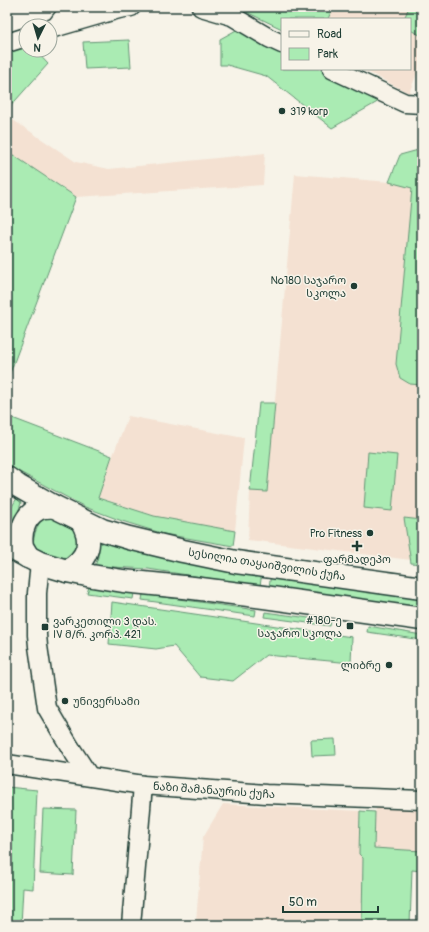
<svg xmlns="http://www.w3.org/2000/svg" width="429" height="932" font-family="Pangolin,'Noto Sans Georgian',sans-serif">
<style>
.built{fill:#f4e1d2}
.green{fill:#aaebb3;stroke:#649474}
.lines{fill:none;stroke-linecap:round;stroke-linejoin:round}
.minor-casing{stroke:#1f3d34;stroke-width:21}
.major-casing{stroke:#1f3d34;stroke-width:25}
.minor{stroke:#f7f3e8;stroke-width:18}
.major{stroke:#f7f3e8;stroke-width:22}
.poi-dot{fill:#1f3d34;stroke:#f7f3e8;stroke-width:1.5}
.labels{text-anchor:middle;stroke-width:3;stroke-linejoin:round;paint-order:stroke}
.poi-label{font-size:11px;fill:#1f3d34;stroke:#f7f3e8;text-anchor:end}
.street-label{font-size:11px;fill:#1f3d34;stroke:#f7f3e8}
</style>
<rect width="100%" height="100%" fill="#f7f3e8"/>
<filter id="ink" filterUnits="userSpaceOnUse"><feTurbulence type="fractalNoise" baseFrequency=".025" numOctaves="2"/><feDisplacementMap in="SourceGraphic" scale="8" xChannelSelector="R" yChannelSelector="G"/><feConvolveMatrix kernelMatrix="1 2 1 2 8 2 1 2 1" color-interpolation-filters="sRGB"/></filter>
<g filter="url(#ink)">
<g class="built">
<polygon points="333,7 409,7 404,19 328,19"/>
<polygon points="410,30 422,36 422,61 409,93 362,69 410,69"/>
<polygon points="7,116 76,162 109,169 265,153 263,185 76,197 7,151"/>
<polygon points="422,149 422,520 404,518 411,560 248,540 250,491 267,491 295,174 389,182 400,155"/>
<polygon points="128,416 244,438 235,531 154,516 97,497"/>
<polygon points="223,804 360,811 359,854 363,858 362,925 200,925 196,921 203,837"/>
<polygon points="377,807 422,808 422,851 374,848 375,812"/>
</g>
<g class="green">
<polygon points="236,7 333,7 328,19 282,19 282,29"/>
<polygon points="409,7 422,7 422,36 410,30 410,19 404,19"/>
<polygon points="240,28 282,49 282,69 321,69 381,100 332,128 266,76 227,65 220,65 220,39"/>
<polygon points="129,40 131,67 85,69 83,42"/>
<polygon points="26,46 26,50 35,50 48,64 7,110 7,52"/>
<polygon points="422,149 422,385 410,384 400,378 396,364 412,188 389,182 400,155"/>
<polygon points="7,151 76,197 7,381"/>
<polygon points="259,403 275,403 267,492 250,491"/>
<polygon points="7,416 112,456 98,498 154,516 235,531 233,546 164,534 122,521 85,507 16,470 7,463"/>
<polygon points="368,452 397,455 392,511 364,508"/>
<polygon points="17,498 21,503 12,533 9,535 7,534 7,515"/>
<path d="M48 515C53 517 71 524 74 527 81 535 75 560 62 559 56 558 42 550 36 548L33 542 35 533 41 518Z"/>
<polygon points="404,518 422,520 422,564 411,563"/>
<polygon points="98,536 262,573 260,586 148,569 95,566 98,557"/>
<polygon points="271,574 422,597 422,611 269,587"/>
<polygon points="89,587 134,593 133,599 87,593"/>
<polygon points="143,594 256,610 255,616 142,600"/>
<polygon points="112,602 352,637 351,663 266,655 233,681 200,677 174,646 156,649 109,644"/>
<polygon points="265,612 331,621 330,626 264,617"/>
<polygon points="368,626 422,635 422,640 367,632"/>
<polygon points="335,739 336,755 312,756 311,740"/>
<polygon points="7,787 37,790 33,889 23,888 21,925 7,925"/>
<polygon points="43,809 76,810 73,875 40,873"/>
<polygon points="360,811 375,812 374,848 422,851 422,871 412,870 410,925 362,925 363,858 359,854"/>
</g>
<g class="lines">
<g class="minor-casing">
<g id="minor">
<polyline points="201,7 232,16 269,38 282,44"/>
<polyline points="56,27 71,7"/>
<polyline points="50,29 119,9 131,7"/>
<polyline points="7,43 26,37"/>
<polyline points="332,69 405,103 422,104"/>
<polyline points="40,563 37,593 37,635 38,646 47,708 70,747 89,776"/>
<polyline points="7,764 143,785 266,794 422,800"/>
<polyline points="131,925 143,785"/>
</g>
</g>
<g class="major-casing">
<g id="major">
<polyline points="7,478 18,486 53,506 102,530 129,538 183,551 236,562 422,588"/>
<polyline points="7,546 40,563 67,571 92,576 123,581 193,588 264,597 422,619"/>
<path d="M28 557C26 553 23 549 22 546 19 529 27 512 43 507 46 507 50 507 53 506"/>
<path d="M67 571C89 559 94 541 81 520"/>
</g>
</g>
<use href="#minor" class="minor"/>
<use href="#major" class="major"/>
</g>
</g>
<g class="poi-dot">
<circle cx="282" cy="111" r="4"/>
<circle cx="354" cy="286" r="4"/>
<circle cx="370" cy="533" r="4"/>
<path d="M355 540h4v4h4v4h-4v4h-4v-4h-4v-4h4z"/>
<rect x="346" y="622" width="8" height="8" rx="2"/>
<rect x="41" y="623" width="8" height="8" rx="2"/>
<circle cx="389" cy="665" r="4"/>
<circle cx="65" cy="701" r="4"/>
</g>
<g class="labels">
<g class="poi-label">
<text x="290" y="115" text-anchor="start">319 korp</text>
<text x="346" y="284">№180 საჯარო<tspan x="346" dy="13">სკოლა</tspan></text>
<text x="362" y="537">Pro Fitness</text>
<text x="357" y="563" text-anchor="middle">ფარმადეპო</text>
<text x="342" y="624">#180-ე<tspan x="342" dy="13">საჯარო სკოლა</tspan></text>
<text x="53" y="625" text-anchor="start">ვარკეთილი 3 დას.<tspan x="53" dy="13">IV მ/რ. კორპ. 421</tspan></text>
<text x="381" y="669">ლიბრე</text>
<text x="73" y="705" text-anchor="start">უნივერსამი</text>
</g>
<g class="street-label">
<text transform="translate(267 564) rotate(9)" y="4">სესილია თაყაიშვილის ქუჩა</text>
<text transform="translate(214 790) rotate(4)" y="4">ნაზი შამანაურის ქუჩა</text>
</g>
</g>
<rect width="429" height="932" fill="none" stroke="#f7f3e8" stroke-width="24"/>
<rect x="12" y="12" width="405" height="908" fill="none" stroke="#1f3d34" stroke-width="1.5" filter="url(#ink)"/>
<rect x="281" y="18" width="130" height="52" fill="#f7f3e8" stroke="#a1aaa0"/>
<rect x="289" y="31" width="20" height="6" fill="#f7f3e8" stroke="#a1aaa0"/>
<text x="317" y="38" font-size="12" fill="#1f3d34">Road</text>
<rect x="289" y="48" width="20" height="12" fill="#aaebb3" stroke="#a1aaa0"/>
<text x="317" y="58" font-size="12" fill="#1f3d34">Park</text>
<g transform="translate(38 38) rotate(185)"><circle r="19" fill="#f7f3e8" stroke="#a1aaa0"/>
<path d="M0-3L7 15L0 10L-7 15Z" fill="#1f3d34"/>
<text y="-6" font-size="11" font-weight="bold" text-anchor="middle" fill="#1f3d34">N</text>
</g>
<path d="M283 906v6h95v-6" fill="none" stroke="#1f3d34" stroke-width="2"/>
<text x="289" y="906" font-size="12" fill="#1f3d34" stroke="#f7f3e8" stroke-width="3" paint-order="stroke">50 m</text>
</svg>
